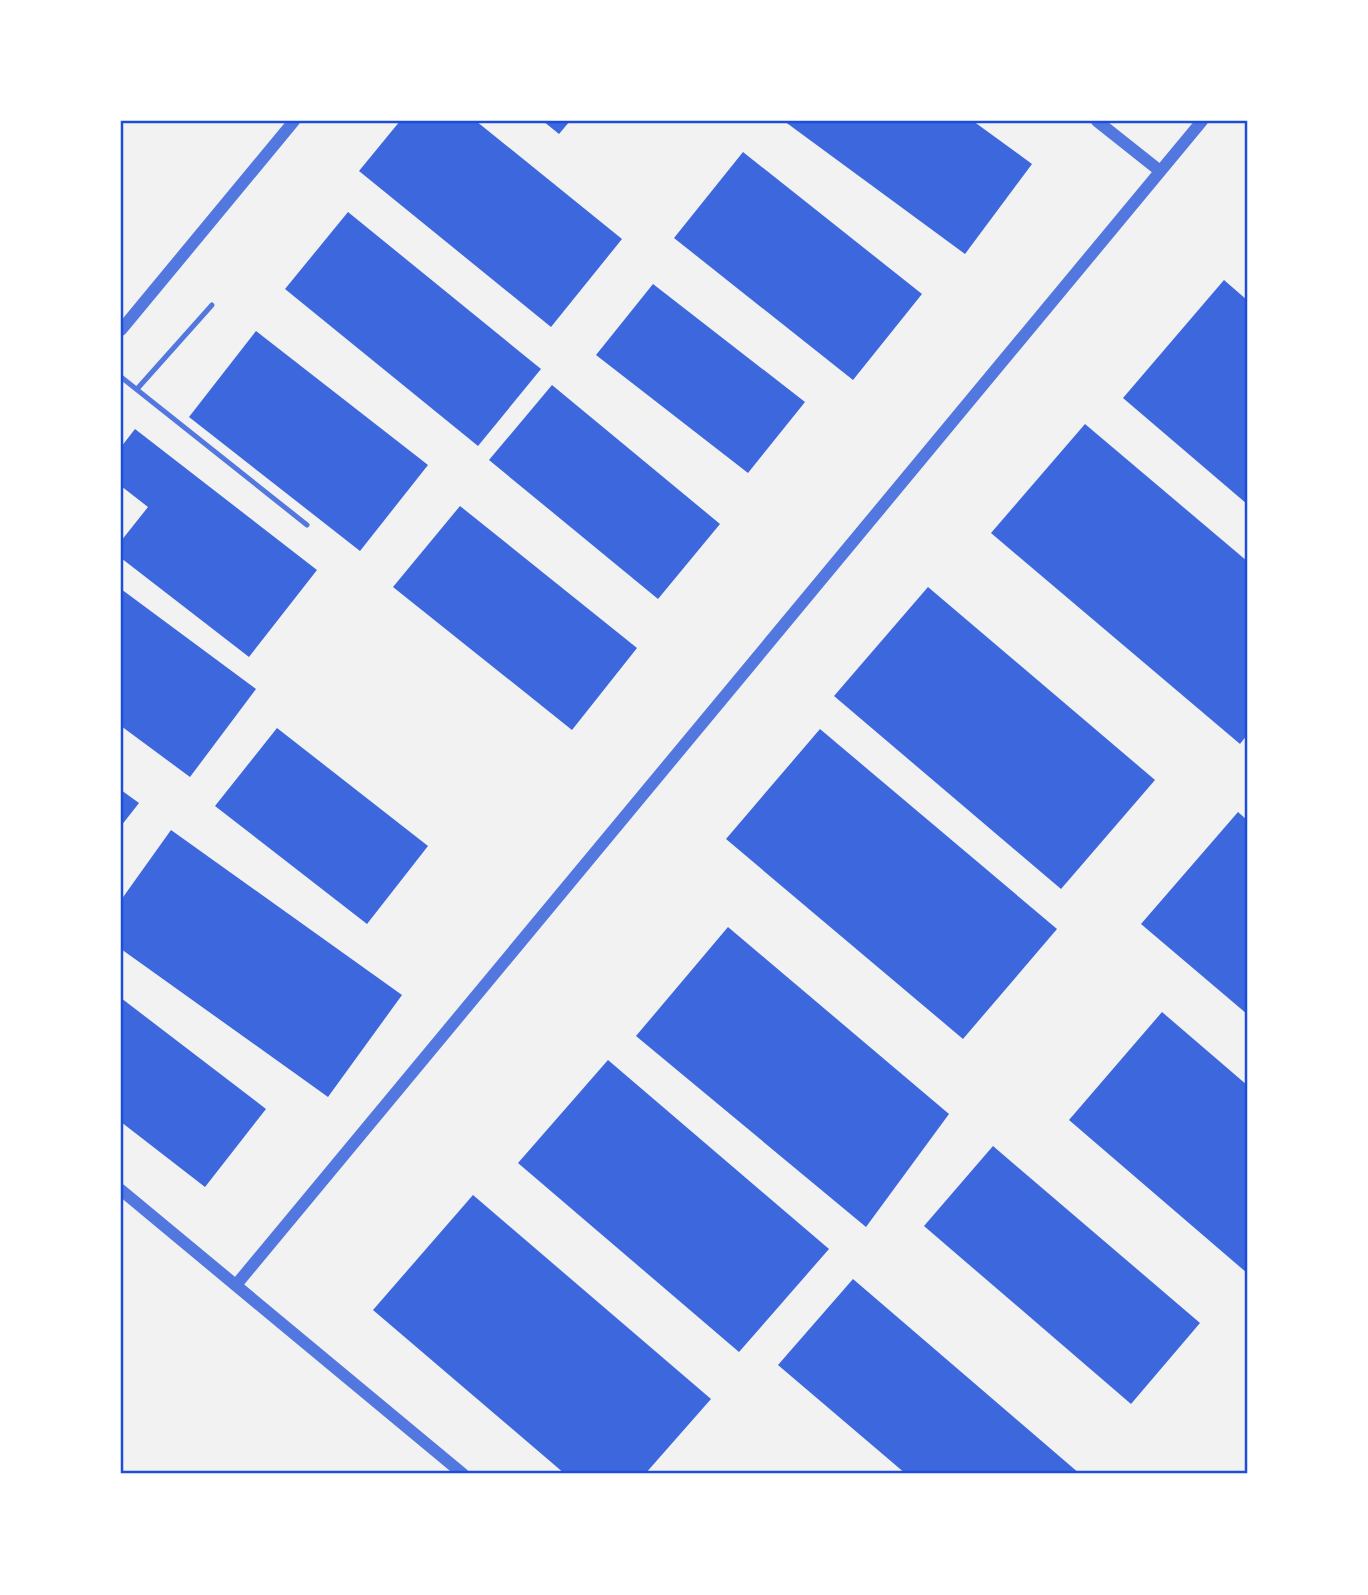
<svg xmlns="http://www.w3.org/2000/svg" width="1368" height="1595" font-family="'PT Sans Narrow',sans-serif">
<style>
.building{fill:#3d67dc}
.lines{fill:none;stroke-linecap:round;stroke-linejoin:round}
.service{stroke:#5277de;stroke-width:5}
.tertiary{stroke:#5277de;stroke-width:12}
.neatline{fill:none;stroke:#1d4ed8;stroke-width:2.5}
</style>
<rect width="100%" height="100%" fill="#f2f2f2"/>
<g class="building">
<polygon points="400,121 476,121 622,239 551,327 359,171"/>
<polygon points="543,121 570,121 559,134"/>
<polygon points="784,121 973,121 1032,164 965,254"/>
<polygon points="743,152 922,294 853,380 674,238"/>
<polygon points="348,212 541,369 478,446 285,289"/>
<polygon points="1224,280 1247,300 1247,504 1123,398"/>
<polygon points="653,284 805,402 748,473 596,355"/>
<polygon points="256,331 428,465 360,551 189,417"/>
<polygon points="552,385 720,524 658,599 489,460"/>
<polygon points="1085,424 1247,561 1247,735 1240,744 991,533"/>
<polygon points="135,429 317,570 249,657 121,558 121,541 148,507 121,486 121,447"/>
<polygon points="460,506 637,648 572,730 393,587"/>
<polygon points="928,587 1155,780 1061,889 834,696"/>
<polygon points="121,589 256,689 190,777 121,726"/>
<polygon points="277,728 428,846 367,924 215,806"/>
<polygon points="820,729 1057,929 963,1039 726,839"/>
<polygon points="121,790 139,803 121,826"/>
<polygon points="1238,812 1247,820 1247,1014 1141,924"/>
<polygon points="171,830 402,995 328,1097 121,949 121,900"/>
<polygon points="728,927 949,1114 866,1227 636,1036"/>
<polygon points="121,998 266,1109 205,1187 121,1122"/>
<polygon points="1162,1012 1247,1085 1247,1273 1069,1120"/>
<polygon points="608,1060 829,1249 739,1352 518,1163"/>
<polygon points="993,1146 1200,1323 1131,1404 924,1226"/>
<polygon points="473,1195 711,1399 645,1474 565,1474 373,1310"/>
<polygon points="853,1279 1080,1474 906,1474 778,1365"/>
</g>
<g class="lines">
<g class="service">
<polyline points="121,377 307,525"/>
<polyline points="137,389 212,305"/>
</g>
<g class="tertiary">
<polyline points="1097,121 1160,171"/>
<polyline points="121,330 294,121"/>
<polyline points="121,1190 463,1474"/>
<polyline points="236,1285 1202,121"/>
</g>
</g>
<rect width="1368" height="1595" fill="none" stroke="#ffffff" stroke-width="245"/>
<rect x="122" y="122" width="1124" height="1350" class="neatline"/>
</svg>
